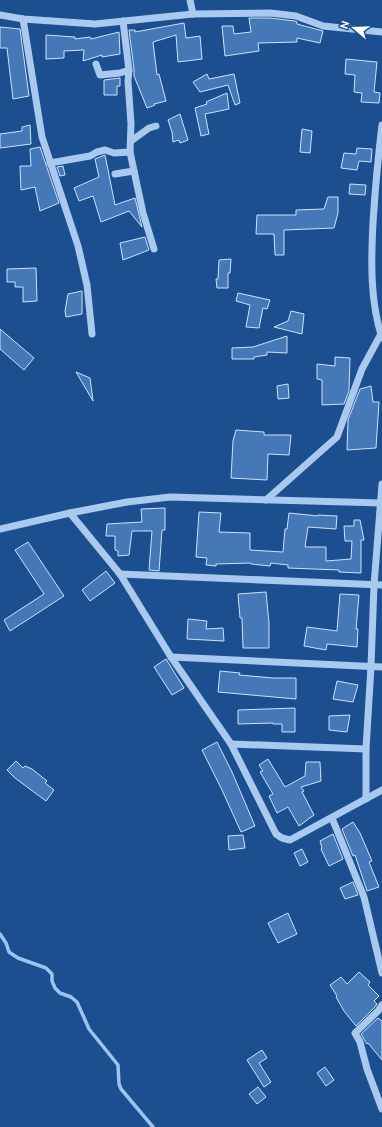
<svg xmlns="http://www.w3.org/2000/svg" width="382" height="1127" font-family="Cabin,sans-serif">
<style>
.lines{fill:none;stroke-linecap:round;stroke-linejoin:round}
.stream{stroke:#9cc4f0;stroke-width:3.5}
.building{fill:#4478b7;stroke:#cfe3fa}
.minor{stroke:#a9c9ee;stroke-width:7}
</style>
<rect width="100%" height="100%" fill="#1b4f8f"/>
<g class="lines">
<polyline class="stream" points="0,934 6,943 9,952 18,958 46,968 52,974 52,981 55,988 60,993 71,997 77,1002 89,1029 118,1065 119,1084 121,1089 153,1127"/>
</g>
<g class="building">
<polygon points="249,18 270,18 295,21 297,22 297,24 323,31 320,43 297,38 297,42 259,43 258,43 259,51 225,56 222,26 233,26 234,34 251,32"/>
<polygon points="184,23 186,38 200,36 202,59 178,62 176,35 153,42 157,75 159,74 166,101 154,104 155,105 147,108 134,76 134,69 129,30 135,30 135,32"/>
<polygon points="0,27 20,29 29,96 13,99 7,48 0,48"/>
<polygon points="119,32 120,54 102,57 102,55 83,61 84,50 64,51 64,58 46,59 46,35 75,37 75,39 90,37 91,39"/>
<polygon points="346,59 377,62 374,92 380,93 379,103 361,102 362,93 354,92 355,75 345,74"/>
<polygon points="207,74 209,79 234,74 240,103 235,105 228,85 200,92 193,82"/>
<polygon points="120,78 120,86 117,86 117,95 104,95 104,80"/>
<polygon points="227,93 229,109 205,114 209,134 201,136 195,108 207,104 206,102"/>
<polygon points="180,114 188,140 180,143 179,140 173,142 172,132 168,120"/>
<polygon points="30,125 31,144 0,148 0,134 22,131 22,127"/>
<polygon points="302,129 312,131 310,153 300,152"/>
<polygon points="40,147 59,203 40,211 35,187 21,190 20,166 31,166 30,149"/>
<polygon points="357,148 372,149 371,162 359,161 357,170 341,168 344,153 356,154"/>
<polygon points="105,155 115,205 135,198 142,227 129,211 101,222 93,196 79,201 74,188 99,177 95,159"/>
<polygon points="63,166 65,175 60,176 57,167"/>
<polygon points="350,184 366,185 365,195 349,194"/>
<polygon points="328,197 338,197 338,213 334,228 284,230 284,255 275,255 274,234 256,234 257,215 296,215 296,210 324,209"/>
<polygon points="145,237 149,250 123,260 120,243"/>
<polygon points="231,259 230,273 228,273 228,288 217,288 216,279 218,279 219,260"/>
<polygon points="36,268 37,301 23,302 23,287 15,287 15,282 7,282 7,269"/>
<polygon points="82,291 82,314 66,317 65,311 68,294"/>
<polygon points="238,293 270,300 267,309 263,308 259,328 246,327 250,305 236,301"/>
<polygon points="291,311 304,314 302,334 274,327 288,321"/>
<polygon points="0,329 34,358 24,370 0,349"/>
<polygon points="287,336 287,353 267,352 267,355 254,357 254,359 232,359 232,348 253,347"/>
<polygon points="335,357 350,358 349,391 344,404 322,405 322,380 317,379 317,364 335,366"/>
<polygon points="76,372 90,378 93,401"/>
<polygon points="288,384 289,398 278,399 277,386"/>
<polygon points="371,386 373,402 379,402 376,448 347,450 348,420 360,389"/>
<polygon points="236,430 264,432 264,435 291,435 289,455 268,454 267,480 231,478 233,441"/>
<polygon points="165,508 165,530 162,530 159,571 149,570 152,531 132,531 129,555 118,556 118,551 115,550 115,536 106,536 107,524 142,522 141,509"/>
<polygon points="199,512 221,513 219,532 250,533 250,550 283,552 285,529 287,529 289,513 318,516 318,515 337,516 336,529 308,527 305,547 326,547 326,561 351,559 352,541 345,541 344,526 354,526 354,520 360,520 364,540 361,540 361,573 339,572 339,570 288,568 288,565 271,563 270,566 251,564 251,563 216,564 216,566 206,565 207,558 196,557"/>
<polygon points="28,542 64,596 10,631 4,620 44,594 15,550"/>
<polygon points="106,571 115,583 90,601 82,590"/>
<polygon points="266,592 269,623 269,648 243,648 242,618 240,618 238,594"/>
<polygon points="340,594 359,595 356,629 358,629 357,647 327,644 326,650 304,646 307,627 337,631"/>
<polygon points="188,619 207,621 206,629 223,628 224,641 187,639"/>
<polygon points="166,659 184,688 172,695 154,667"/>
<polygon points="220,671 240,673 239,675 273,678 296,678 296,699 218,692"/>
<polygon points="337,681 358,685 353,702 333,699"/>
<polygon points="295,708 295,732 282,732 282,724 273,724 273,723 238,724 238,710"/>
<polygon points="350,715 347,732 329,730 329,716"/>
<polygon points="217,742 232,772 255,826 241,832 222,790 202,750"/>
<polygon points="268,759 285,787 305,776 306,762 320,762 321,781 301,787 304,791 302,792 314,815 299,826 288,807 277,813 269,796 273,794 260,772 263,771 259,765"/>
<polygon points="16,761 23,768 25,766 32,769 47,781 45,783 54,790 46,801 15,778 7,770"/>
<polygon points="353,822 360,833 372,861 369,862 379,887 367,891 355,855 353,856 342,829"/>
<polygon points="333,834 343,859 329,866 321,849 322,848 320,841"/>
<polygon points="243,835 245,848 229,850 228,836"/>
<polygon points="302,849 308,862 300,866 294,853"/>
<polygon points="353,882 358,895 345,899 340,888"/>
<polygon points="288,913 297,934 278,943 268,923"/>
<polygon points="359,972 370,982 368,985 379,996 374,1001 377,1004 374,1008 356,1026 344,1011 336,997 337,996 330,985 341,977 347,984"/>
<polygon points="378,1018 382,1021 382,1060 368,1043 367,1044 365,1041 361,1034"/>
<polygon points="262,1050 267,1058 259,1063 271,1082 264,1087 247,1060"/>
<polygon points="325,1067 334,1080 326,1086 317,1073"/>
<polygon points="258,1087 266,1097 257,1104 249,1094"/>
</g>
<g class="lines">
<g class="minor">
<polyline points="190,0 193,14"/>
<polyline points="0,15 23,19 95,24 193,14 270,13 296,16 323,26 382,32"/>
<polyline points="23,19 42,137 78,246 87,285 92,334"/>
<polyline points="123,21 129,70 128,81 131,124 130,152 143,213 154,249"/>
<polyline points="96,64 100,75 120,73 129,70"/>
<path d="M382 125C378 158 375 190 373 223 371 261 370 301 382 338"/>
<polyline points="131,141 149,128 156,126"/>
<polyline points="50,163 90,156 97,152 105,150 114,153 130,152"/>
<polyline points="115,174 134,171"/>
<polyline points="266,500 337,437 362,369 381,334"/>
<polyline points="70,513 120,574 171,657 231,744 276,834 282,838 290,840 382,790"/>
<polyline points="0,529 70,513 127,502 170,497 382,503"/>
<polyline points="120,574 382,585"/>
<polyline points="171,657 382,667"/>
<polyline points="231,744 366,749"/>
<polyline points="366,799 366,749 371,666 374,585 382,484"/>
<polyline points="332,818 364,897 382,973"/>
<polyline points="382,1005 378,1011 355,1033 360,1042 367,1069 382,1109"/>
</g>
</g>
<g transform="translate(354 28) rotate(289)" stroke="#1b4f8f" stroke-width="3" paint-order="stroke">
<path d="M0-3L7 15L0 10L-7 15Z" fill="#ffffff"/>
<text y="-6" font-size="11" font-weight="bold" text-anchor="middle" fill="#ffffff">N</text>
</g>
</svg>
